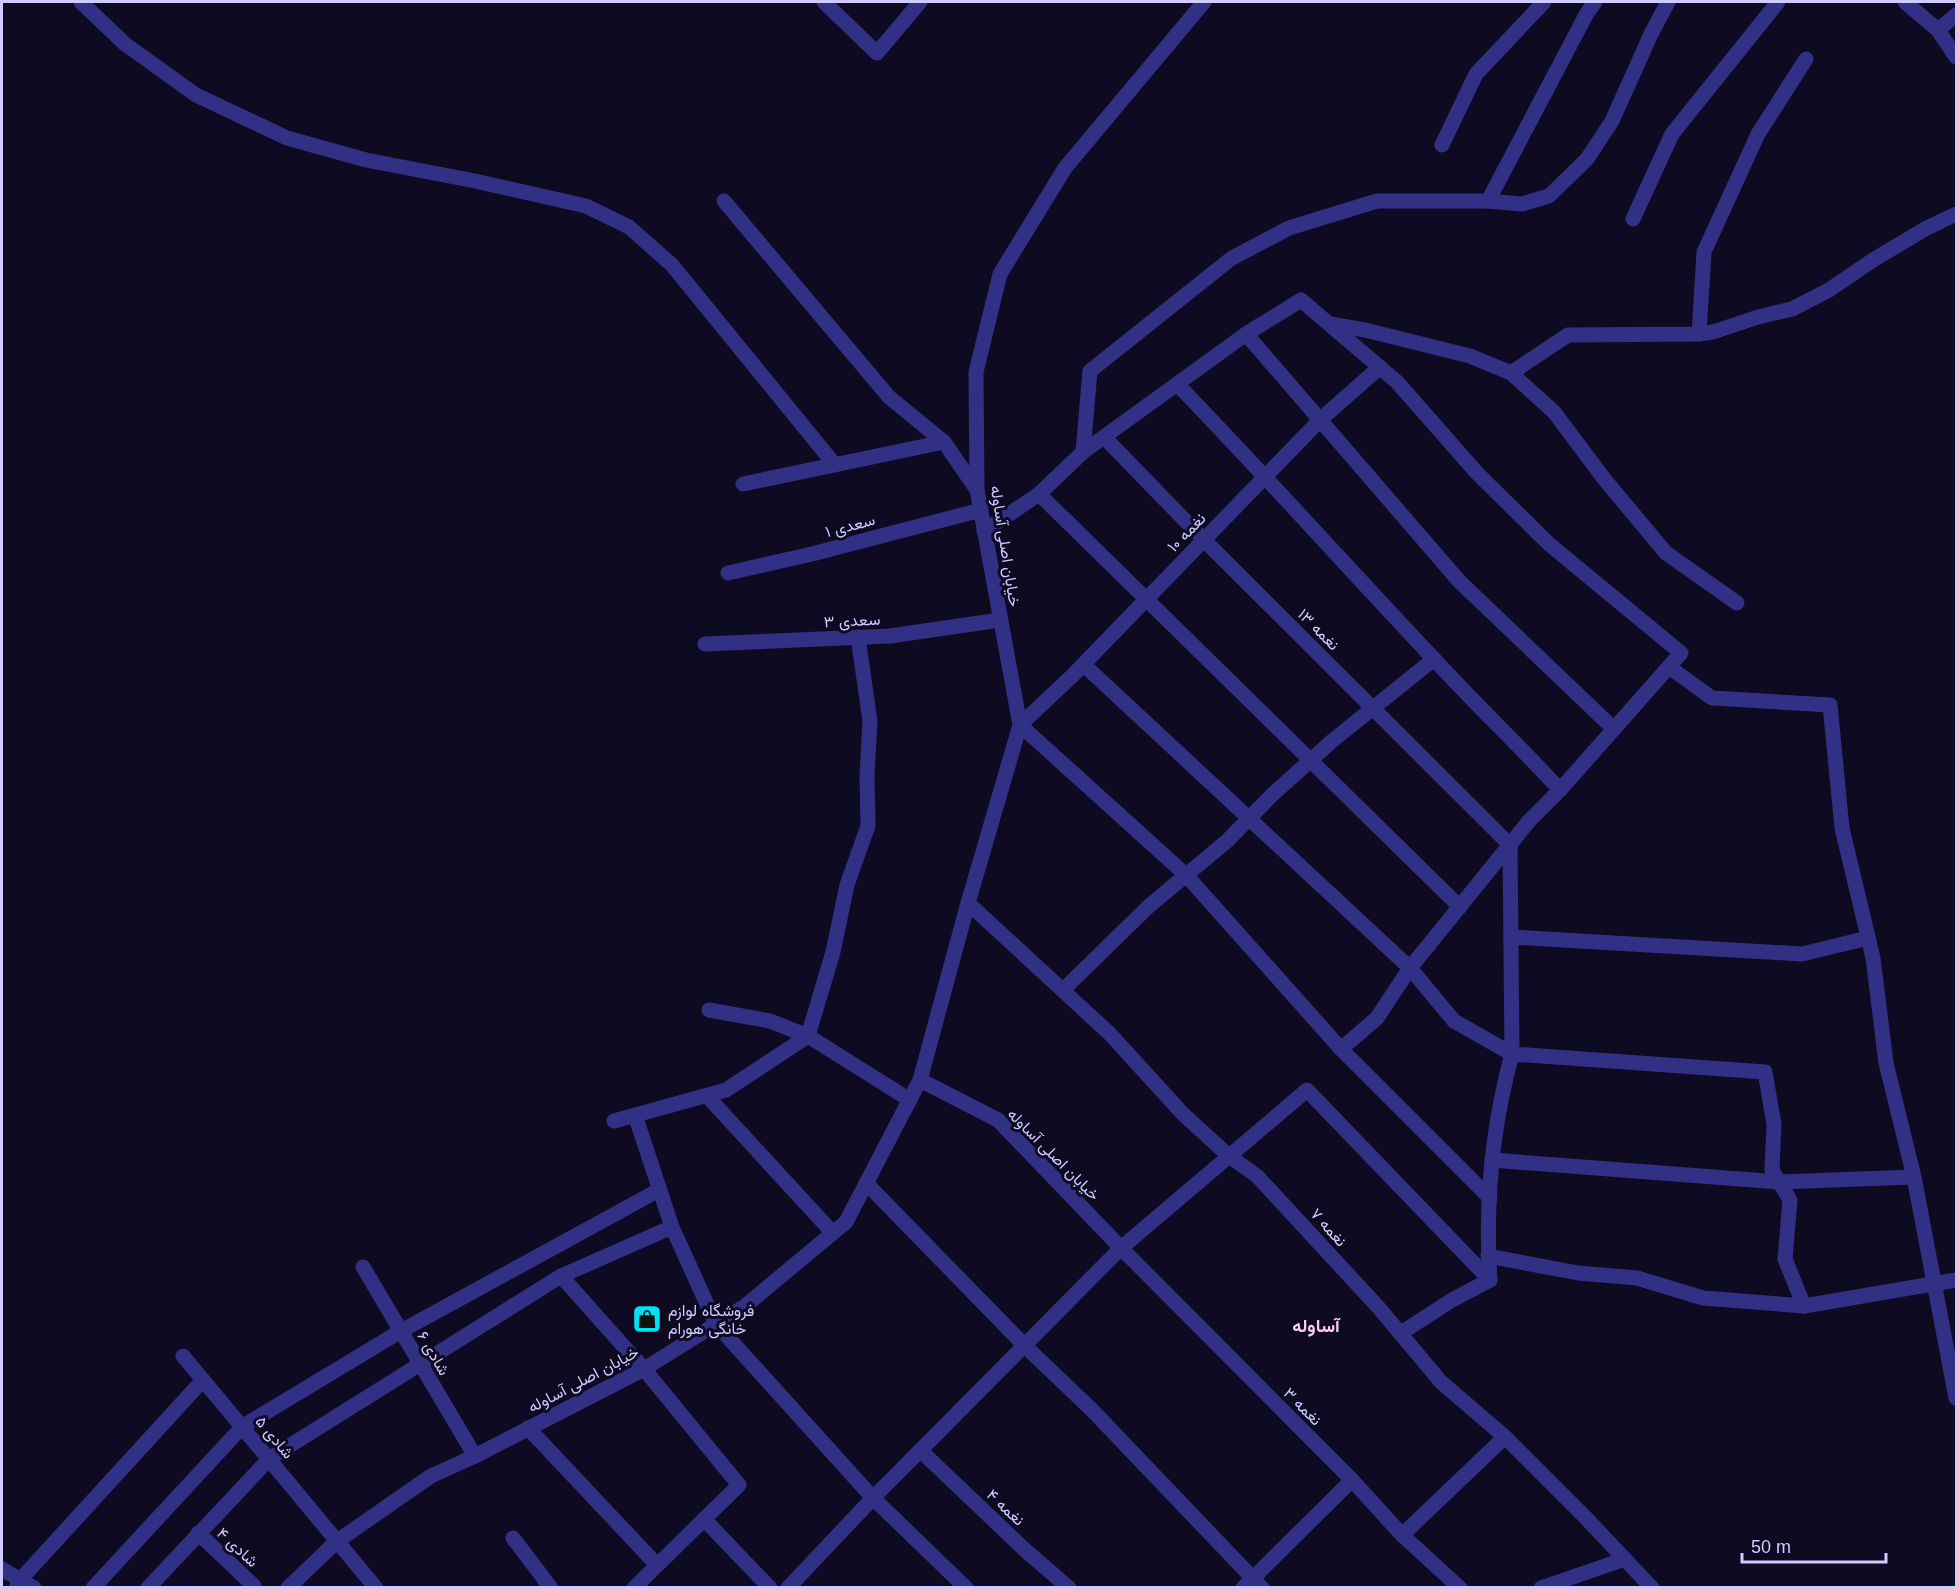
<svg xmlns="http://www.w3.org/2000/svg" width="1958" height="1589" font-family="Arial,Vazirmatn,sans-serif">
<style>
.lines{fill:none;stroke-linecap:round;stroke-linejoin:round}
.minor{stroke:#313085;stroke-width:15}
.labels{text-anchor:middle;stroke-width:6;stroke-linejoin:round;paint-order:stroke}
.street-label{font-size:16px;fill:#cfcaff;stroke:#0e0a21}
.poi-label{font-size:16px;fill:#cfcaff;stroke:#0e0a21;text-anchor:start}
.neighbourhood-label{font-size:18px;font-weight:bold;fill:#fce;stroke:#0e0a21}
</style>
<rect width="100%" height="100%" fill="#0e0a21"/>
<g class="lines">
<g class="minor">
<polyline points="81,2 125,44 196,95 287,138 366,160 475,181 586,206 629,227 672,265 835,465"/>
<polyline points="824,2 877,53 920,2"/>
<polyline points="1905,2 1938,30 1956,57"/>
<polyline points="1938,30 1956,15"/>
<polyline points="1442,145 1476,74 1544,2"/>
<polyline points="724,201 889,397 944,442 977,490"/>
<polyline points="1488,201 1522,204 1549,196 1587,159 1612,121 1651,34 1668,2"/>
<polyline points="1633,219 1672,134 1778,2"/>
<polyline points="1330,324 1365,330 1470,356 1511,373 1554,412 1605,480 1666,553 1737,603"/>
<polyline points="1246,334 1459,581 1614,729"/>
<polyline points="1699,334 1704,252 1758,134 1806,59"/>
<polyline points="1380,367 1321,419 1072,676 1020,725 1186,875 1341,1049 1490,1198"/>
<polyline points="1511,373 1568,335 1699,334 1713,332 1758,317 1792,309 1829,290 1873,260 1925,229 1956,214"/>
<path d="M1177 384C1264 474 1348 568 1434 659 1475 704 1519 745 1560 790L1529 821 1410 968 1377 1018 1341 1049"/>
<polyline points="1104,437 1204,540 1510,845 1512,1054 1765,1072 1774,1124 1772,1170 1790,1200 1785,1259 1804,1306"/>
<polyline points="1083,452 1246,334 1301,300 1397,382 1477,473 1549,544 1681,653 1560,790"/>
<polyline points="743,484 944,442"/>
<polyline points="1039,494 1460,907"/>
<polyline points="984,531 1039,494 1083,452 1090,371 1232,258 1289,228 1377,201 1488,201 1587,13 1595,2"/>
<polyline points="728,573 812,554 981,510"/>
<polyline points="858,637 870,721 867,776 868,826 847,885 833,952 808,1036 910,1100"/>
<polyline points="705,644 890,636 1000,620"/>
<path d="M1084 665 1410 968 1454 1021 1512 1054C1492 1127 1485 1204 1490 1280L1452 1300 1401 1333"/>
<polyline points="1669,667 1712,698 1830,705 1842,828 1873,958 1886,1063 1914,1177 1956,1398"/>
<polyline points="968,903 1110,1034 1183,1114 1229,1156 1257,1176 1379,1308 1441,1382 1505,1437 1585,1517 1652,1588"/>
<polyline points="1511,937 1802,954 1868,938"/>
<polyline points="1063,990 1149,906 1227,841 1272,795 1332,741 1434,659"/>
<polyline points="920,1080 968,903 1020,725 977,490 976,372 1000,274 1065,168 1204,2"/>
<polyline points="707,1096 833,1233"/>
<polyline points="635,1115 672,1227 716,1324 873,1498 966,1588"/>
<polyline points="614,1121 726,1090 808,1036 770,1021 709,1010"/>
<polyline points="1492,1160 1779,1182 1914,1177"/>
<polyline points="866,1183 1025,1346 1092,1410 1262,1588"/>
<polyline points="1488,1256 1578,1273 1637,1278 1703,1298 1804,1306 1956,1280"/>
<polyline points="363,1267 475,1456"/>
<polyline points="561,1276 644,1369 739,1485 634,1588"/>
<polyline points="183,1356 376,1588"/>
<polyline points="528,1428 657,1565"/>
<polyline points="921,1451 1025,1550 1069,1588"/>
<polyline points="704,1519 770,1588"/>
<polyline points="198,1533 254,1586"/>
<polyline points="1402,1535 1505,1437"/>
<polyline points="513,1538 551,1588"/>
<polyline points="2,1569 34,1588"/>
<polyline points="16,1588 20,1580 203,1380"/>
<polyline points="93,1588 243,1426 401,1331 659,1190"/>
<polyline points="148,1588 270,1458 561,1276 672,1227"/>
<polyline points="288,1588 336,1542 431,1476 475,1456 644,1369 745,1306 846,1222 920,1080 998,1120 1121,1248 1352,1480 1402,1535 1460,1588"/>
<polyline points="788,1588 873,1498 1121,1248 1307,1090 1490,1280"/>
<polyline points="1243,1588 1352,1480"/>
<polyline points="1541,1588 1625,1559"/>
</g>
</g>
<defs>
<g id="shop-square" transform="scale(1.5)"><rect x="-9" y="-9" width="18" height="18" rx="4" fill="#00e3f5" stroke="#0e0a21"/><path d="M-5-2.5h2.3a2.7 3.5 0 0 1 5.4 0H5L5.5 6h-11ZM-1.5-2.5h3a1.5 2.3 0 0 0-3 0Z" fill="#111"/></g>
</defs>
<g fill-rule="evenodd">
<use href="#shop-square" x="647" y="1319"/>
</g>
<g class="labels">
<g class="street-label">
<text transform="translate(850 525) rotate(-15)" y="6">سعدی ۱</text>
<text transform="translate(1186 532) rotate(-46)" y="6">نغمه ۱۰</text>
<text transform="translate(1006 546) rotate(81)" y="6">خیابان اصلی آساوله</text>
<text transform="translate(852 620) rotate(-3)" y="6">سعدی ۳</text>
<text transform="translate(1319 629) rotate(45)" y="6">نغمه ۱۳</text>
<text transform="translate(1054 1154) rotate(45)" y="6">خیابان اصلی آساوله</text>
<text transform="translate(1329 1227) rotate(48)" y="6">نغمه ۷</text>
<text transform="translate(434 1353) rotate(60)" y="6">شادی ۶</text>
<text transform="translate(583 1379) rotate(-28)" y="6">خیابان اصلی آساوله</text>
<text transform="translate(1303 1406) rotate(45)" y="6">نغمه ۳</text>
<text transform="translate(275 1437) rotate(50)" y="6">شادی ۵</text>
<text transform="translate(1006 1507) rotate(43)" y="6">نغمه ۴</text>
<text transform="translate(238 1547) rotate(43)" y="6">شادی ۴</text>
</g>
<g class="poi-label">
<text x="668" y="1316">فروشگاه لوازم<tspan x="668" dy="18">خانگی هورام</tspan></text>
</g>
<g class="neighbourhood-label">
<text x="1316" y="1332">آساوله</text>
</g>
</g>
<rect width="1958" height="1589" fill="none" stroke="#cfcaff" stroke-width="6"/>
<path d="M1742 1553v9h144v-9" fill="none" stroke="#cfcaff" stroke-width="3"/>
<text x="1751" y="1553" font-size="18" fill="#cfcaff" stroke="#0e0a21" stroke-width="4.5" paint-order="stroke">50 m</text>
</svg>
